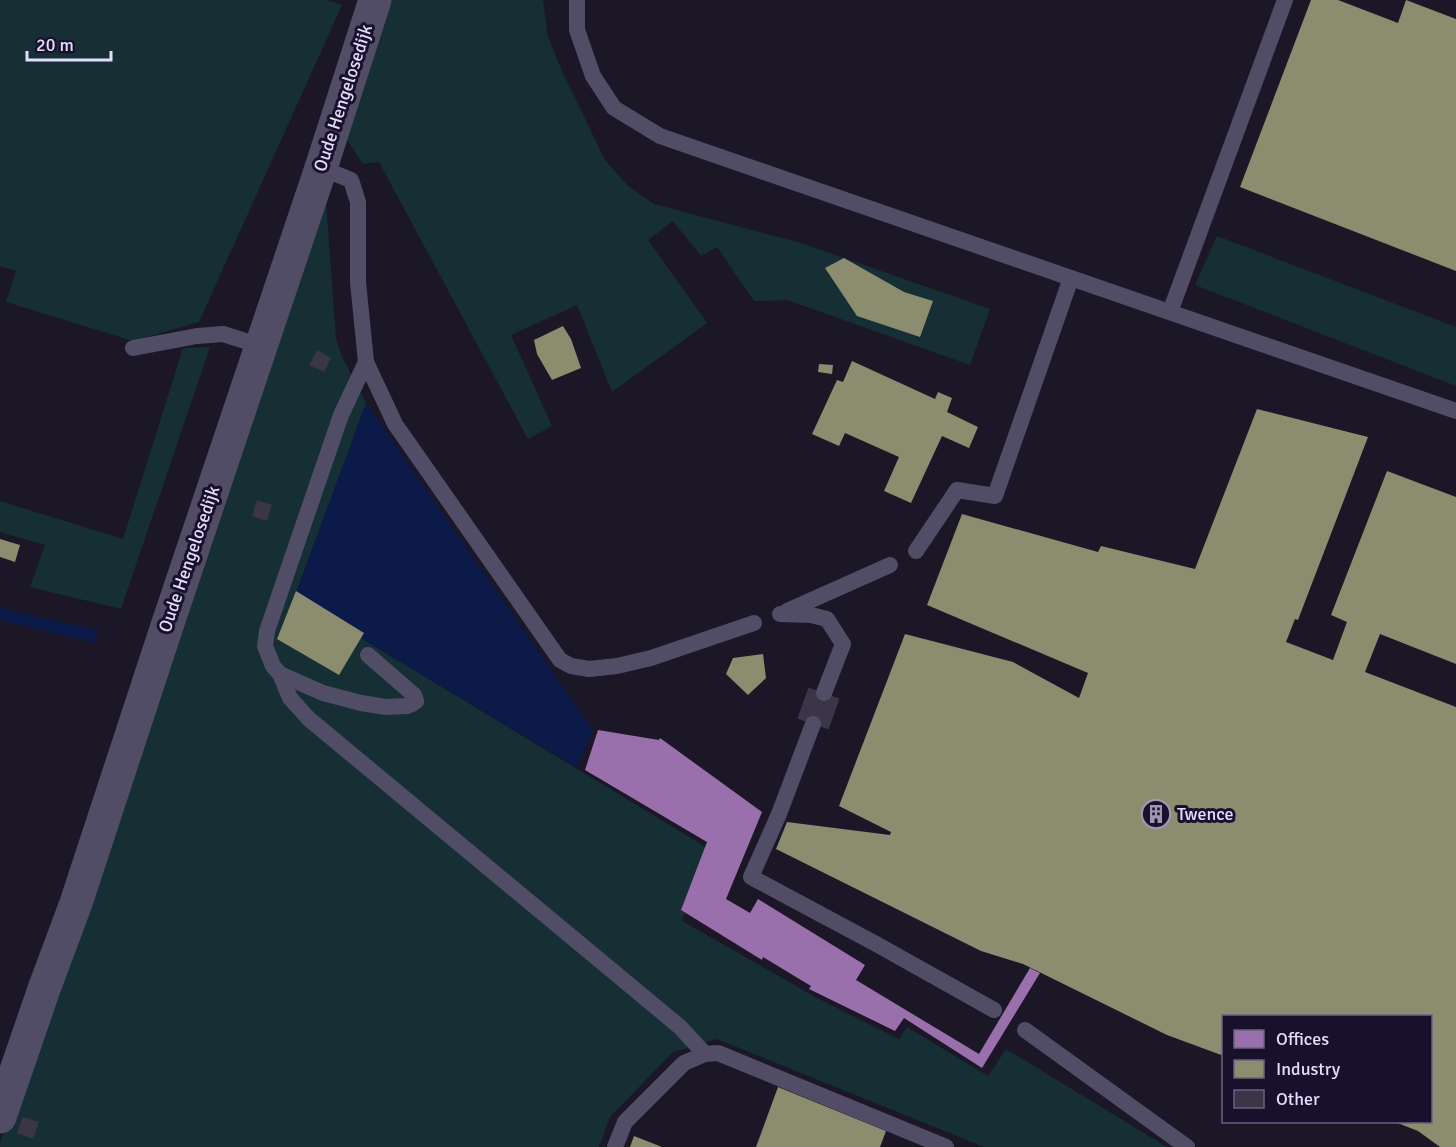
<svg xmlns="http://www.w3.org/2000/svg" width="1456" height="1147" font-family="Signika,sans-serif">
<style>
.green{fill:#152f34}
.water{fill:#0c1a49}
.offices{fill:#9970ab}
.industry{fill:#8c8c6e}
.building{fill:#3b3647}
.lines{fill:none;stroke-linecap:round;stroke-linejoin:round}
.minor-tunnel{stroke:#3a3547;stroke-width:33;stroke-dasharray:33 16;stroke-linecap:butt}
.service{stroke:#514d66;stroke-width:16}
.minor{stroke:#514d66;stroke-width:33}
.tertiary{stroke:#514d66;stroke-width:33}
.labels{text-anchor:middle;stroke-width:6;stroke-linejoin:round;paint-order:stroke}
.street-label{font-size:18px;fill:#e4dcff;stroke:#19112c}
.poi-label{font-size:18px;fill:#e4dcff;stroke:#19112c;text-anchor:start}
</style>
<rect width="100%" height="100%" fill="#1c1726"/>
<g class="green">
<polygon points="0,0 327,0 342,5 199,322 133,341 6,302 16,271 0,266"/>
<polygon points="390,0 543,0 548,37 561,69 605,160 628,186 654,204 801,243 990,309 970,365 787,300 754,301 717,247 701,256 673,221 648,240 707,323 612,392 577,305 511,335 552,426 528,439 379,162 363,164 343,134"/>
<polygon points="325,187 336,339 343,359 366,403 295,598 709,849 682,921 817,998 899,1039 907,1027 988,1076 1006,1049 1167,1147 984,1147 717,1039 673,1052 610,1117 599,1147 0,1147 0,1143"/>
<polygon points="1217,236 1456,327 1456,386 1195,285"/>
<polygon points="210,347 121,609 30,587 45,545 0,532 0,501 123,539 183,348"/>
</g>
<g class="water">
<polygon points="366,403 593,730 577,768 294,598"/>
<polygon points="0,608 97,630 96,643 0,620"/>
</g>
<polygon class="offices" points="598,730 659,740 660,738 762,812 726,899 750,913 758,899 865,965 856,980 979,1054 1030,968 1040,973 982,1068 904,1018 895,1031 809,989 811,986 763,957 762,960 681,910 707,842 585,770"/>
<g class="industry">
<polygon points="1311,0 1338,0 1398,23 1406,0 1456,19 1456,271 1240,187"/>
<polygon points="844,258 904,292 933,301 920,337 857,316 825,268"/>
<polygon points="563,326 571,339 581,368 552,380 537,354 534,340"/>
<polygon points="852,361 935,399 938,392 952,398 947,412 978,427 969,448 942,436 911,503 884,491 899,457 845,433 839,446 812,434 837,380 843,382"/>
<polygon points="819,364 833,365 832,374 818,372"/>
<polygon points="1257,409 1368,437 1298,620 1295,619 1286,642 1333,660 1347,622 1331,615 1387,471 1456,497 1456,664 1380,634 1365,672 1456,707 1456,1147 1440,1147 1418,1131 1395,1122 1430,1122 1430,1016 1224,1016 1224,1056 1167,1035 1023,964 981,951 776,849 787,822 890,835 891,832 839,806 905,634 1013,662 1079,698 1088,673 927,605 962,514 1098,552 1101,546 1195,569"/>
<polygon points="0,539 20,545 15,562 0,557"/>
<polygon points="296,591 364,633 339,675 277,639"/>
<polygon points="763,654 766,678 748,695 726,674 733,658"/>
<polygon points="778,1087 886,1131 880,1147 756,1147"/>
<polygon points="634,1136 662,1147 630,1147"/>
</g>
<g class="building">
<polygon points="317,350 331,358 324,372 309,365"/>
<polygon points="257,500 272,505 267,521 252,516"/>
<polygon points="23,1117 39,1122 33,1139 17,1133"/>
</g>
<g class="lines">
<polyline class="minor-tunnel" points="813,724 824,693"/>
<g class="service">
<polyline points="577,0 577,30 593,76 614,108 660,136 1456,411"/>
<polyline points="321,168 351,180 358,202 358,282 366,362 395,424 560,660 571,666 589,669 617,666 651,658 754,623"/>
<polyline points="1170,312 1285,0"/>
<polyline points="133,348 197,336 223,334 261,346"/>
<polyline points="366,362 341,415 267,631 265,646 273,666 280,674 323,693 361,703 386,707 407,706 412,704 416,701 414,695 368,655"/>
<polyline points="916,551 957,490 995,496 1071,278"/>
<polyline points="787,611 890,565"/>
<polyline points="780,614 811,615 827,619 843,644 824,693"/>
<polyline points="280,674 290,698 309,719 680,1027 705,1054"/>
<polyline points="813,724 779,814 751,877 878,945 994,1010"/>
<polyline points="1025,1030 1187,1147"/>
<polyline points="615,1147 625,1122 684,1063 705,1054 718,1053 946,1147"/>
</g>
<polyline class="minor" points="0,1117 44,989 76,903 167,626 321,168"/>
<polyline class="tertiary" points="321,168 375,0"/>
</g>
<defs>
<g id="building-ring" transform="scale(1.5)"><circle r="9.5" fill="#19112c" stroke="#9e97b3" stroke-width="1.5"/><path d="M-4-6H4V6H1V3H-1V6H-4ZM-2.5-4.3h1.7v1.8h-1.7ZM.8-4.3h1.7v1.8H.8ZM-2.5-1h1.7V.8h-1.7ZM.8-1h1.7V.8H.8Z" fill="#9e97b3"/></g>
</defs>
<g fill-rule="evenodd">
<use href="#building-ring" x="1156" y="814"/>
</g>
<g class="labels">
<g class="street-label">
<text transform="translate(343 98) rotate(-72)" y="6">Oude Hengelosedijk</text>
<text transform="translate(189 559) rotate(-71)" y="6">Oude Hengelosedijk</text>
</g>
<g class="poi-label">
<text x="1177" y="820">Twence</text>
</g>
</g>
<rect x="1222" y="1015" width="210" height="108" fill="#19112c" stroke="#6a6280" stroke-width="1.5"/>
<rect x="1234" y="1030" width="30" height="18" fill="#9970ab" stroke="#6a6280" stroke-width="1.5"/>
<text x="1276" y="1045" font-size="18" fill="#e4dcff">Offices</text>
<rect x="1234" y="1060" width="30" height="18" fill="#8c8c6e" stroke="#6a6280" stroke-width="1.5"/>
<text x="1276" y="1075" font-size="18" fill="#e4dcff">Industry</text>
<rect x="1234" y="1090" width="30" height="18" fill="#3b3647" stroke="#6a6280" stroke-width="1.5"/>
<text x="1276" y="1105" font-size="18" fill="#e4dcff">Other</text>
<path d="M27 51v9h84v-9" fill="none" stroke="#e4dcff" stroke-width="3"/>
<text x="36" y="51" font-size="18" fill="#e4dcff" stroke="#19112c" stroke-width="4.5" paint-order="stroke">20 m</text>
</svg>
